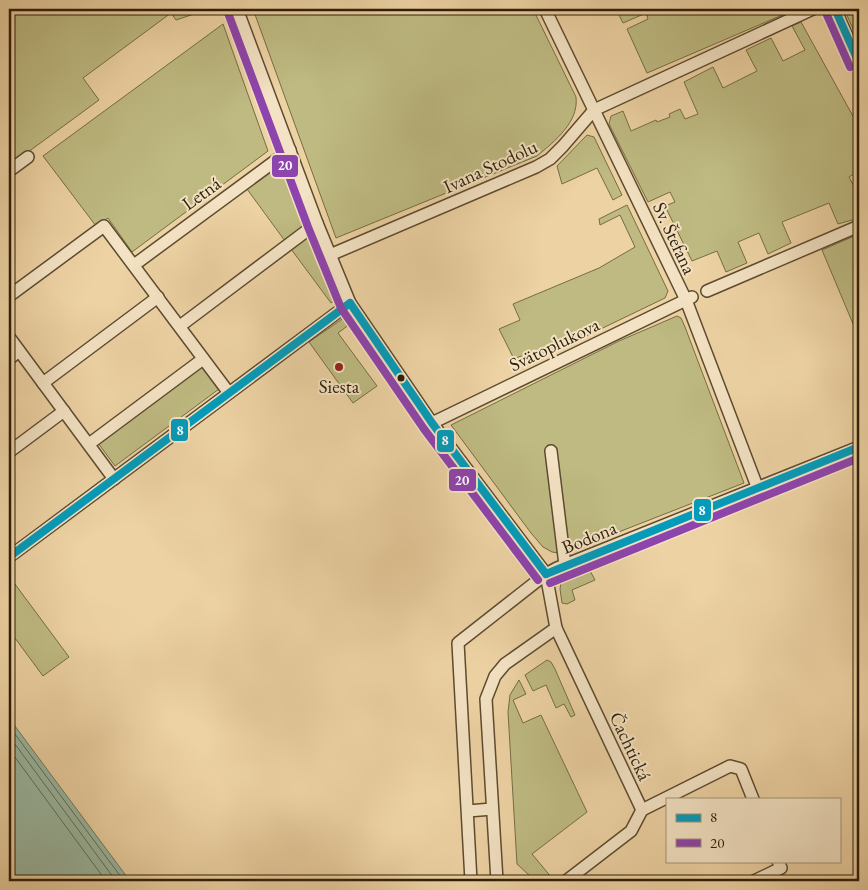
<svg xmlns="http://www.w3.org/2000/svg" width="868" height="890" font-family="'EB Garamond',serif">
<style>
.green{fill:#beba81;stroke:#766c45}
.water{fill:#9ab8a2;stroke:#6e7a65}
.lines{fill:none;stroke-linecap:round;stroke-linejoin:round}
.shore{stroke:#646b56;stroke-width:1}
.street-casing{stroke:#5d4b30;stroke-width:14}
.street{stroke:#f3e2c3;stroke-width:11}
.bus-1-casing{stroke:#f3e2c3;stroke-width:11}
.bus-2-casing{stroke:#f3e2c3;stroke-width:11}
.bus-1{stroke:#049bba;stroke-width:8}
.bus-2{stroke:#8e44ad;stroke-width:8}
.poi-dot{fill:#8f2418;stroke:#f3e2c3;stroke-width:2}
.bus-dot{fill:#2d1e09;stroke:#f3e2c3;stroke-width:2}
.labels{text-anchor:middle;stroke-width:4;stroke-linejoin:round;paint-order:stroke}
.street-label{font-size:19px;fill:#2d1e09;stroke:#f3e2c3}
.poi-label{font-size:19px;fill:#2d1e09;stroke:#f3e2c3}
.line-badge{stroke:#f3e2c3;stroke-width:2}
.badge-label{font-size:14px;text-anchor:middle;font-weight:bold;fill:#fff}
</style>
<rect width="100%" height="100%" fill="#edd2a3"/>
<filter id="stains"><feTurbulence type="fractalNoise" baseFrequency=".004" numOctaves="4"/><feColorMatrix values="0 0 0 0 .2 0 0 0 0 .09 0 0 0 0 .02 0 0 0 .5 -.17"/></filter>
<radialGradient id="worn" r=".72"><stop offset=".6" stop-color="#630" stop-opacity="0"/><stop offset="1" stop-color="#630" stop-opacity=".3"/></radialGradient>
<g class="green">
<polygon points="9,9 209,9 176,20 171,13 83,78 99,100 9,166"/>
<path d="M253 9H533L576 97C579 122 555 141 537 156L336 238Z"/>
<polygon points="616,9 794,9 794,10 647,73 627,29 648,19 646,13 623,23"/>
<polygon points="844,9 859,9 859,42"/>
<polygon points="801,22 859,127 859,171 849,177 859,196 859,218 838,224 829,203 782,222 791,243 768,254 759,233 738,242 747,263 726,272 717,251 692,261 665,206 675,202 670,192 648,202 609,124 611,116 623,111 631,131 656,120 657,122 670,117 669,114 680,109 685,119 698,114 684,82 713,67 723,88 757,71 746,50 771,38 783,61 805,50 792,26"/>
<polygon points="223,24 268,151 132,252 108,218 96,226 43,156"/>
<polygon points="587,135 594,137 622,195 613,200 597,168 562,184 557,166"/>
<polygon points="285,161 306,218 302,228 285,241 247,189"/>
<polygon points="627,205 668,291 665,298 526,365 521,356 514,359 499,329 520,320 513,304 599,268 635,247 620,215 600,225 599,219"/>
<polygon points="859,234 859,338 822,250"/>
<polygon points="306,237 314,241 339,297 331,303 291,249"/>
<polygon points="348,315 354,321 338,333 377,386 353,403 309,342"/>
<polygon points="677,316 681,318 685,327 744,483 588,544 559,553 552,552 543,547 531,533 451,425 619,341"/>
<polygon points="202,365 219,389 115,466 98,443"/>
<polygon points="587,565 595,580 572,590 575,600 567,604 562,603 560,589 562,575"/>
<polygon points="9,576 69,657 43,676 9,630"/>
<polygon points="547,660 551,662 555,669 575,715 571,717 564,704 556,708 546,685 533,691 525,675"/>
<polygon points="519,680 526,694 513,700 523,723 541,715 587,812 532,854 552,878 547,881 526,881 531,877 517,864 508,712 510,695"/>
</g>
<polygon class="water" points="9,718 130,881 13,881 9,876"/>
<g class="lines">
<g class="shore">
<polyline points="9,726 124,881"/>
<polyline points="9,736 116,881"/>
<polyline points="9,749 106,881"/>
</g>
<g class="street-casing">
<g id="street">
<polyline points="237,9 317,223 350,303 432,423 546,574 556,628 642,810"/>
<polyline points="545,9 686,300 758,489"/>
<polyline points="835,9 859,63"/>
<polyline points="9,171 28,157"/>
<polyline points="330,255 536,167 550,159 563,146 594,110 813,9"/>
<polyline points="134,265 290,150"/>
<polyline points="707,291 859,226"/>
<polyline points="9,296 104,226 229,393"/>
<polyline points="180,326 317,223"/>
<polyline points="9,337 114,479"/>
<polyline points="9,359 19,351"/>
<polyline points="43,383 158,297"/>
<polyline points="432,423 692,297"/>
<polyline points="89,444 203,359"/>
<polyline points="551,451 565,565"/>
<polyline points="9,452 64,411"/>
<polyline points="9,557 350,303"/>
<polyline points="642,810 730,766 741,769 753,799"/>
<polyline points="468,811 492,809"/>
<polyline points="471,881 458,643 546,574 557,568 859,447"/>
<polyline points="497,881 486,699 495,676 505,664 556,628"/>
<polyline points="566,881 631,831 642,810"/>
<polyline points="754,881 781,868 778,861"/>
</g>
</g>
<use href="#street" class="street"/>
<g class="bus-1-casing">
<g id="bus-1">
<polyline points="835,9 859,63"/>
<polyline points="350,303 432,423 546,574"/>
<polyline points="9,557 350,303"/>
<polyline points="546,574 859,447"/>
</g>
</g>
<g class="bus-2-casing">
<g id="bus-2">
<polyline points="228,13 308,227 341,308 424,429 538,580"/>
<polyline points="826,13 850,67"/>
<polyline points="550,583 859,458"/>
</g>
</g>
<use href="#bus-1" class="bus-1"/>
<use href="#bus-2" class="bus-2"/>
</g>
<circle class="poi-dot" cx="339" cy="367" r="5"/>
<circle class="bus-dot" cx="401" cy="378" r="4.5"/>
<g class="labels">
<g class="street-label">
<text transform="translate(490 166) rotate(-25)" y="7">Ivana Stodolu</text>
<text transform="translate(201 193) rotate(-36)" y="7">Letná</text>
<text transform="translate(675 238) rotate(65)" y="7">Sv. Štefana</text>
<text transform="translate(554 344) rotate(-26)" y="7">Svätoplukova</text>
<text transform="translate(589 537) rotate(-22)" y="7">Bodona</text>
<text transform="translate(631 746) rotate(65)" y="7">Čachtická</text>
</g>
<g class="poi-label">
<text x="339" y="393">Siesta</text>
</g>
</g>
<g class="line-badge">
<rect x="271" y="154" width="28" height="24" rx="5" fill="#8e44ad"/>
<rect x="170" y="418" width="19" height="24" rx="5" fill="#049bba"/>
<rect x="436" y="429" width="19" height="24" rx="5" fill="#049bba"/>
<rect x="448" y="468" width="29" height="24" rx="5" fill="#8e44ad"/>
<rect x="693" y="498" width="19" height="24" rx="5" fill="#049bba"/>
</g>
<g class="badge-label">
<text x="285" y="170">20</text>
<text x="180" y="435">8</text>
<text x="445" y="445">8</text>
<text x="462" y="485">20</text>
<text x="702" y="515">8</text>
</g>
<rect width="868" height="890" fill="none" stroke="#edd2a3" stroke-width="30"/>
<rect x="10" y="10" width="848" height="870" fill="none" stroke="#2d1e09" stroke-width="2.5"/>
<rect x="15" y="15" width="838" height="860" fill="none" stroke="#2d1e09"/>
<rect x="666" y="798" width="175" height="65" fill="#f3e2c3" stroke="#a49479"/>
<rect x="676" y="814" width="25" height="8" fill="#049bba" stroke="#a49479"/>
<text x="710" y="822" font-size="15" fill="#2d1e09">8</text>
<rect x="676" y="839" width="25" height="8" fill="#8e44ad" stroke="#a49479"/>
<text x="710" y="848" font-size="15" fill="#2d1e09">20</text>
<rect width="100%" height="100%" filter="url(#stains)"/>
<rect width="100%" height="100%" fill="url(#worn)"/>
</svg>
